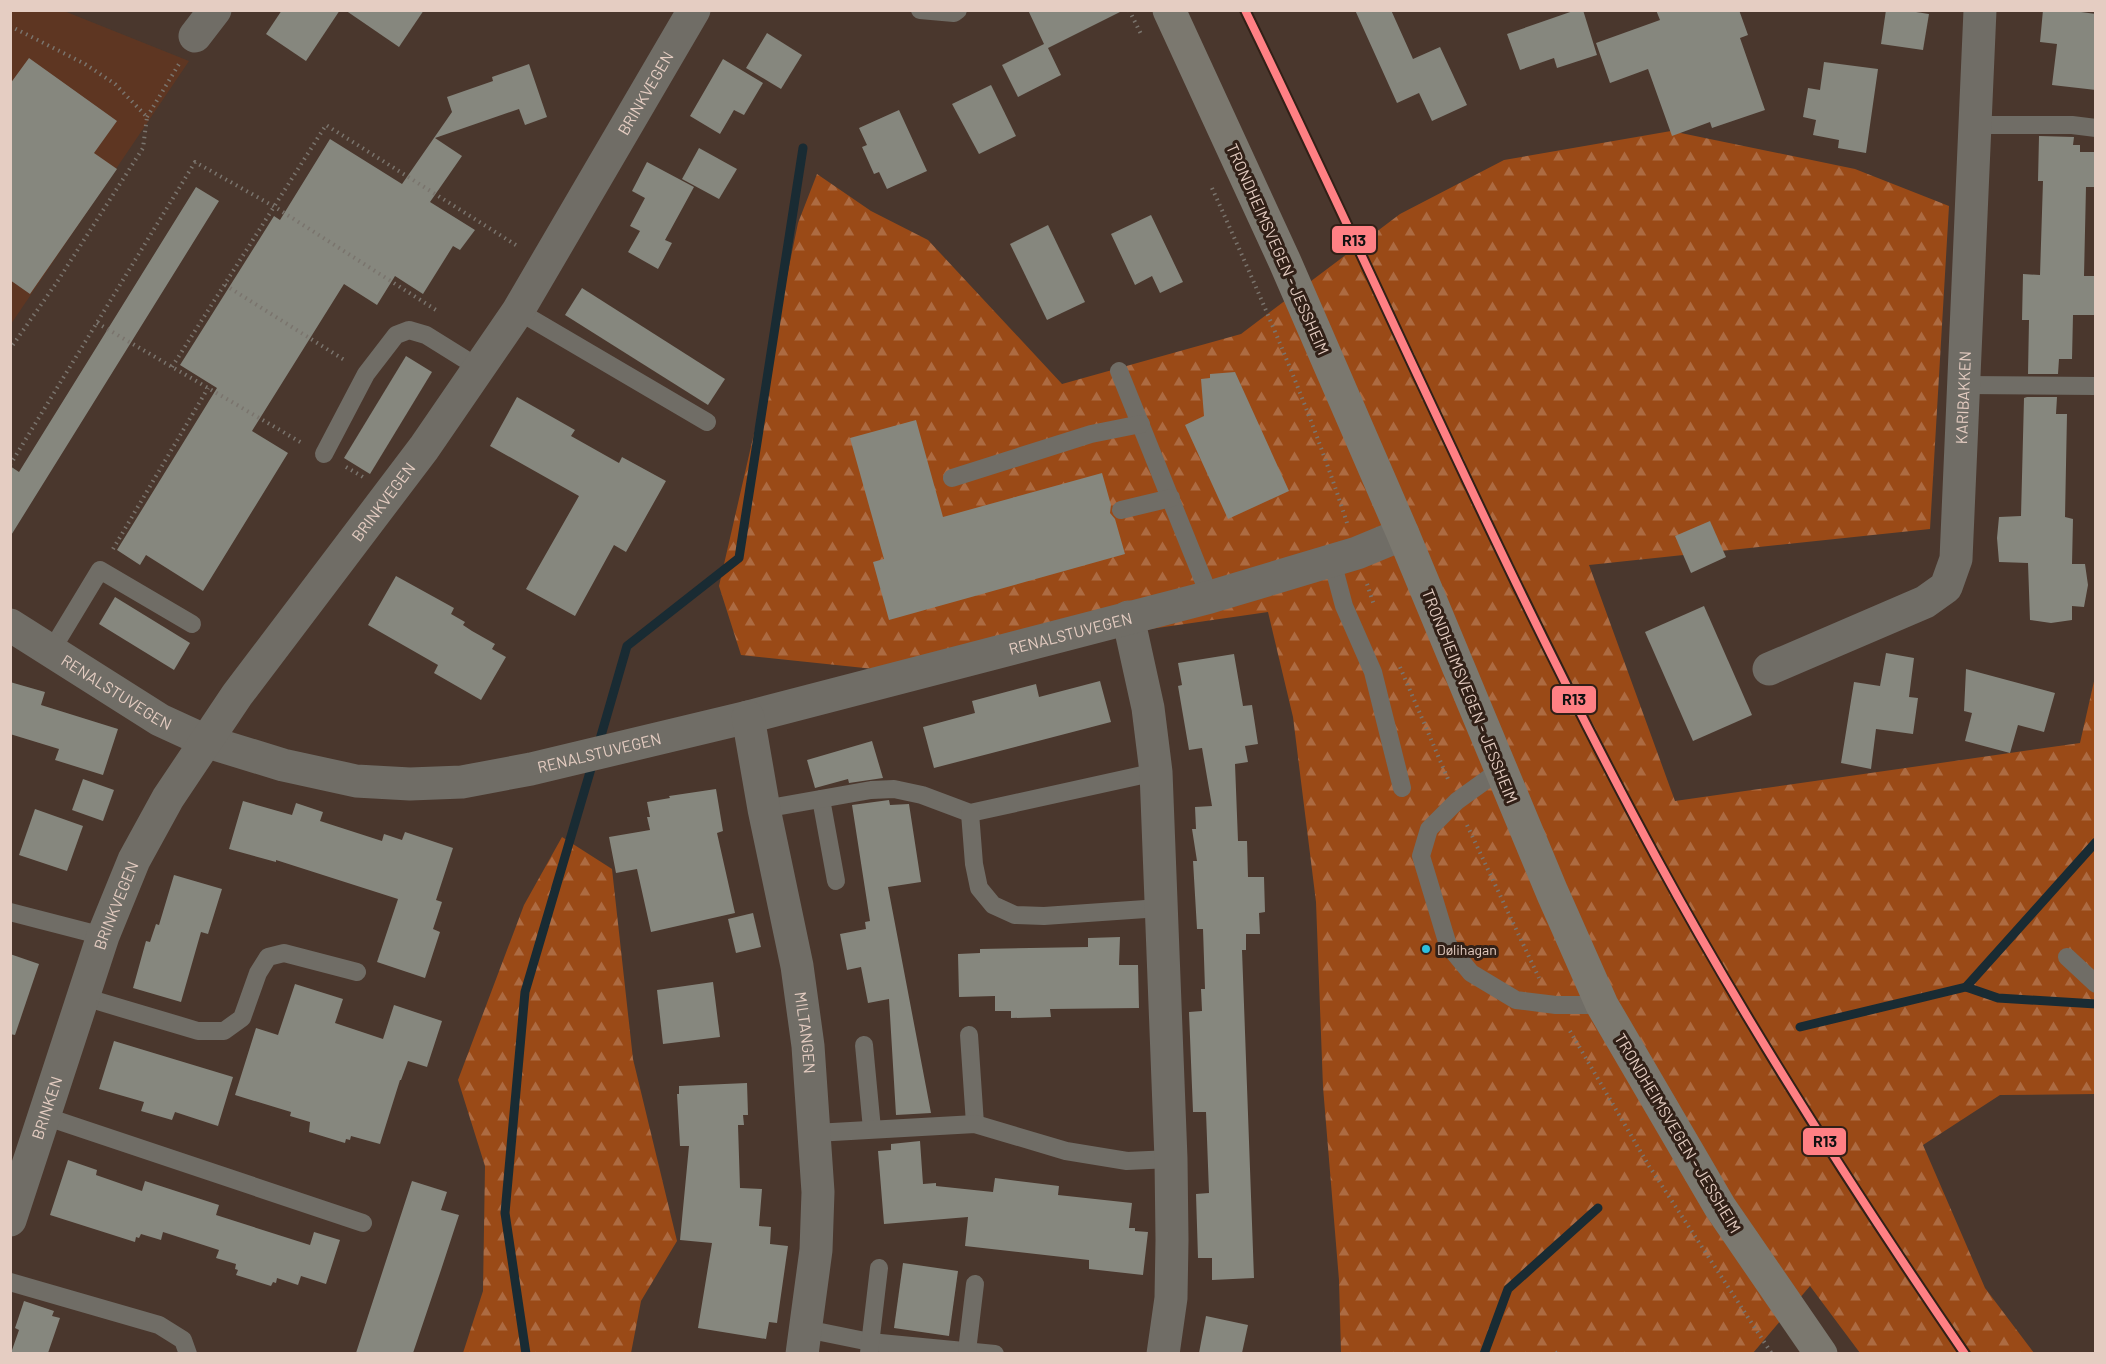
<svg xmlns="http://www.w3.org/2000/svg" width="2106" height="1364" font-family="Barlow,sans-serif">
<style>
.built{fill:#5e3622}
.forest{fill:url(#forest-firs)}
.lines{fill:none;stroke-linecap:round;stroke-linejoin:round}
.stream{stroke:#192b33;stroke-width:9}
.building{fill:#86877e}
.path{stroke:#7a746d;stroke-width:4;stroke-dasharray:1.5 4.5;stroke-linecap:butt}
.lane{stroke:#706d66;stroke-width:18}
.street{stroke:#706d66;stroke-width:33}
.secondary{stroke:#7b786f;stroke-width:33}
.rail-1-casing{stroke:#312017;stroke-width:12}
.rail-1{stroke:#ff8084;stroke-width:8}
.bus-dot{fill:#2dbfdf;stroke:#312017;stroke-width:2}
.labels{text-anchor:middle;stroke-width:6;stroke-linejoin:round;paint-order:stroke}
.bus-label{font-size:14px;fill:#e5cdc2;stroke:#312017;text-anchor:start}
.street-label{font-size:16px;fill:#e5cdc2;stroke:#312017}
.line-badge{stroke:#312017;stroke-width:2}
.pale-badge-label{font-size:16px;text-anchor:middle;font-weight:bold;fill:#111}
</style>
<defs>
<pattern id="forest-firs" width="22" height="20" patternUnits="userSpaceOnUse" patternTransform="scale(1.5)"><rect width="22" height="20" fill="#9a4a17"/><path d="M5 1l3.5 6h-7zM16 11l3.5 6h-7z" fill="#ad6b42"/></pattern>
</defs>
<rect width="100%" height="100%" fill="#4a372d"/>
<polygon class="built" points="11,11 64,11 189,61 11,324"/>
<g class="forest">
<polygon points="1671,131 1855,169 1949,206 1930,529 1589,565 1675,801 2080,743 2095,677 2095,1094 2000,1095 1923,1145 1985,1288 2034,1353 1860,1353 1810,1286 1753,1353 1341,1353 1339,1280 1323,1087 1316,902 1293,717 1268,612 1081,639 893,671 741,655 719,586 761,403 798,223 817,174 871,211 928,240 1062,384 1241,334 1400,214 1504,160"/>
<polygon points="562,837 612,869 633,1059 677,1241 641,1301 631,1353 463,1353 483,1291 485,1166 458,1080 524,905"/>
</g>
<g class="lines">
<g class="stream">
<polyline points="598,746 627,646 739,558 803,148"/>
<polyline points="1966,987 2096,842"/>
<polyline points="1800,1027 1966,987 1998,998 2096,1004"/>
<polyline points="526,1354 505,1213 525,992 593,762"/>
<polyline points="1484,1354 1508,1289 1598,1208"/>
</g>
</g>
<g class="building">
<polygon points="282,10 340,10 306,61 266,34"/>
<polygon points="345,10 424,10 399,47"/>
<polygon points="1028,10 1124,10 1048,48 1061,75 1018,97 1002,65 1044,44"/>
<polygon points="1355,10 1391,10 1413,59 1440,47 1467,105 1432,121 1419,93 1397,103"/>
<polygon points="1576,10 1583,10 1597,55 1557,68 1554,58 1520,70 1507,34"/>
<polygon points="1656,10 1739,10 1748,35 1740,38 1765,110 1712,128 1710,122 1672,136 1648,69 1610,83 1596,43 1660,20"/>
<polygon points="1886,10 1903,10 1929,14 1923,50 1881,44"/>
<polygon points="2043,10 2066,10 2096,14 2096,90 2052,85 2057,44 2040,42"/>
<polygon points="767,33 802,55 781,89 746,68"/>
<polygon points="29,58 117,121 94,153 117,169 30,294 10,280 10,84"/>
<polygon points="723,59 763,83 744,115 734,110 720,134 690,116"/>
<polygon points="1824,62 1878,69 1866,153 1838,148 1839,140 1813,135 1816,120 1803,117 1808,88 1820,90"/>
<polygon points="529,64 547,117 525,125 519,109 435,138 462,156 430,202 475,230 460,250 453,246 423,294 395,276 377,305 344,284 252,431 288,453 203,591 146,555 140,565 117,550 217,388 180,365 274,216 280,220 330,139 402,184 452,112 447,97 493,81 492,77"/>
<polygon points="991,85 1016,136 979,154 952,104"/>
<polygon points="899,110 927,171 887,189 879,172 874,174 862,147 867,145 859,128"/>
<polygon points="2039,136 2074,137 2073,145 2080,145 2080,152 2096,152 2096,187 2086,187 2084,276 2096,276 2096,315 2073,315 2072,359 2059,359 2058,374 2028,374 2029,320 2022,320 2023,274 2040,275 2043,181 2038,181"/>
<polygon points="699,148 737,169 719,199 682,179"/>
<polygon points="647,162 694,187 665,240 672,243 658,269 628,252 640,231 630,226 645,198 632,191"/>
<polygon points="196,187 219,201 10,537 10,466 19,472"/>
<polygon points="1151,215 1183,282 1160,293 1152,276 1135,285 1111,234"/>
<polygon points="1048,225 1085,302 1047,320 1010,244"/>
<polygon points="582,288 725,379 708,405 565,315"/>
<polygon points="406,356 432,372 370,474 344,458"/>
<polygon points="1235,372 1289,491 1228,519 1185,425 1204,416 1201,379 1210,378 1210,374"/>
<polygon points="517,397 575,430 571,436 619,463 622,457 666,481 626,552 614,545 575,616 526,589 579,496 490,446"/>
<polygon points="2027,397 2057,397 2056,414 2067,414 2065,517 2073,519 2072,564 2085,564 2088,585 2084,607 2072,606 2072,620 2051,623 2030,620 2028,563 1999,562 1997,538 1999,517 2021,516 2024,398"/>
<polygon points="916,420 943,517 1102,473 1111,505 1110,513 1115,519 1125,554 889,620 873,562 884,559 850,438"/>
<polygon points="1710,521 1726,557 1691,573 1675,536"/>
<polygon points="396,576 454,608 451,614 465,622 463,625 472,631 495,644 492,649 506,657 481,700 434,673 438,665 368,625"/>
<polygon points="115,597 190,643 174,670 99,624"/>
<polygon points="1704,606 1752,715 1693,741 1645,632"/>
<polygon points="1886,653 1914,658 1909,697 1918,698 1913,734 1876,729 1871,769 1841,763 1854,682 1880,686"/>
<polygon points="1234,654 1243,706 1252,705 1258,744 1245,746 1248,762 1235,764 1238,841 1247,841 1248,877 1264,877 1265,912 1259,913 1260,934 1246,934 1246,950 1242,950 1254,1278 1212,1280 1212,1258 1198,1258 1196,1194 1209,1193 1206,1112 1193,1112 1189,1012 1202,1011 1201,989 1205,989 1203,929 1197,929 1193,861 1197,861 1192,829 1196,829 1195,807 1212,806 1202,748 1189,750 1178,686 1182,685 1178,663"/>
<polygon points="1966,669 2055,693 2044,732 2018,725 2010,753 1965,741 1972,713 1964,711"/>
<polygon points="1100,681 1111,722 934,768 923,727 975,713 972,701 1036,684 1039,697"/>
<polygon points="10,682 45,692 41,705 118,729 103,775 55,760 59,749 10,734"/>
<polygon points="872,741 883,778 849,783 848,779 815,788 807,760"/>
<polygon points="83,779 114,790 103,821 72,810"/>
<polygon points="716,789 723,831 717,833 735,913 651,932 637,869 616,873 609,837 650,830 647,817 650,817 647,802 670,798 669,796"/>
<polygon points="889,800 890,805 909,804 921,882 888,887 931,1113 896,1115 889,999 868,1003 861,967 847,970 840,934 866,929 865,922 870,921 852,805"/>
<polygon points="243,801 292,815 296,803 323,812 320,821 382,841 384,834 402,840 405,832 453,848 436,900 442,902 433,929 440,932 425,978 377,962 398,899 276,860 276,862 229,849"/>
<polygon points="35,809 83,826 67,871 19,855"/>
<polygon points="174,875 222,889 208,934 201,932 181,1002 133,988 146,941 150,942 156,924 159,925"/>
<polygon points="753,913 761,947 736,953 728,919"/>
<polygon points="1120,937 1119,965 1138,965 1139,1008 1050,1009 1051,1017 1011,1018 1011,1011 995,1011 995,996 959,997 958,954 980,953 980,949 1088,947 1088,938"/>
<polygon points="10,954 39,964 15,1035 10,1034"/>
<polygon points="713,982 720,1037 663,1044 657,990"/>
<polygon points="295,984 343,999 335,1023 383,1039 394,1005 442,1021 427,1067 408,1061 401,1080 400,1080 380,1144 351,1136 350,1140 346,1139 345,1143 309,1132 310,1122 290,1116 291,1112 235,1095 256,1028 278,1035"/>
<polygon points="114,1041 233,1077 218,1126 175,1112 172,1120 141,1111 144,1102 99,1089"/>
<polygon points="747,1083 748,1115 743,1115 744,1125 738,1125 740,1188 762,1189 759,1226 771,1227 770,1244 788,1246 777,1323 769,1322 766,1339 698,1328 712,1243 680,1240 689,1146 680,1146 677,1094 679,1094 679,1086"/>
<polygon points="920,1141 923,1184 936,1183 936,1186 993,1192 995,1178 1059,1186 1058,1195 1132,1203 1129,1228 1135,1228 1135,1231 1148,1232 1143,1275 1089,1269 1089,1260 965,1246 968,1217 884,1224 878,1151 891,1150 891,1144"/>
<polygon points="68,1160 97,1170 96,1175 142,1191 145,1181 219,1205 216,1215 310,1245 314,1232 340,1240 326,1284 301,1276 298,1285 277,1278 276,1283 273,1282 271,1286 236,1275 238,1270 235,1269 236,1264 216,1258 219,1250 163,1232 161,1240 141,1234 139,1238 136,1237 135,1242 50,1215"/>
<polygon points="412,1181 447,1192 441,1210 459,1215 441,1270 413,1353 356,1353"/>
<polygon points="903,1263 958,1271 949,1336 894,1328"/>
<polygon points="24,1301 54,1311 52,1316 60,1318 48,1353 11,1353 19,1330 15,1328"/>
<polygon points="1206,1316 1248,1325 1242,1353 1199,1353"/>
</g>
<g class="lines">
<g class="path">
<polyline points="1129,10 1142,36"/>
<polyline points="10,26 85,64 115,84 147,117 143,148 57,282 10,349"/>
<polyline points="147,117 179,64"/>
<path d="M1212 188C1261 297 1310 408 1347 523"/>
<polyline points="225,285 346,361"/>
<polyline points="97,323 302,443"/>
<polyline points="172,367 326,125 519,247"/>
<polyline points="10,465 195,162 275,207 436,310"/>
<polyline points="346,467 363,477"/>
<polyline points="113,549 208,388"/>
<polyline points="1367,584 1374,605"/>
<polyline points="1400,667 1448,779"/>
<polyline points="1467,825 1539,978"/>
<polyline points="1570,1031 1649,1166 1772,1354"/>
<polyline points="1555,1352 1557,1354"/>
</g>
<g class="lane">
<polyline points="920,10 954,13 958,10"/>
<polyline points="1976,125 2072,125 2096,128"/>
<polyline points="518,311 707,422"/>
<polyline points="1119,371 1210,597"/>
<polyline points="1965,385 2096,386"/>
<polyline points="324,454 366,374 396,335 409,330 426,335 479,368"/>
<polyline points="952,478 1091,434 1141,424"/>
<polyline points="1121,510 1171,498"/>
<polyline points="1332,561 1344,606 1373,672 1402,788"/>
<polyline points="51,651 100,570 192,624"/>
<polyline points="1500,770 1457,801 1429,829 1421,856 1448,945 1471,973 1516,1000 1556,1005 1602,1005"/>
<polyline points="821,799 836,881"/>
<polyline points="764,809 871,790 894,789 922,795 970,813 1156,772"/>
<polyline points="970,813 974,864 979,888 993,905 1015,915 1044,916 1160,908"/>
<polyline points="10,912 103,936"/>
<polyline points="2067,957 2096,984"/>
<polyline points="84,997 198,1031 224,1031 242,1018 258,973 268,957 284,953 357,972"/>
<polyline points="969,1035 975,1124"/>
<polyline points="864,1045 872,1129"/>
<polyline points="44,1116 363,1223"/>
<polyline points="815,1133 975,1124 1066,1151 1127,1161 1171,1159"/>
<polyline points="10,1282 159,1325 183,1340 188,1354"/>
<polyline points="806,1329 870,1342 995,1354"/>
<polyline points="967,1351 975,1284"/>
<polyline points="869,1353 879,1268"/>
</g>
<g class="street">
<polyline points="195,36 215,10"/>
<polyline points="1128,617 1148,708 1156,772 1171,1159 1172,1240 1171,1298 1163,1354"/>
<path id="s1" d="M10 625 160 720 208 742 283 765 356 781 410 784 462 782 531 769 748 717 1210 597 1357 553 1403 534"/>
<path id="s2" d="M1769 669 1925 602 1946 587 1956 559 1980 10"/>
<path id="s3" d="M748 717 764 809 797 966 808 1046 818 1192 816 1250 802 1354"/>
<path id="s4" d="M10 1220 103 936 134 860 168 798 237 695 424 448 518 311 694 10"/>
</g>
<polyline class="secondary" points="1169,10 1285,262 1403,534 1552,892 1602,1005 1720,1207 1821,1354"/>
<g class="rail-1-casing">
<path id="rail-1" d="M1245 10C1383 293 1507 583 1657 859 1750 1030 1855 1193 1965 1354"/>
</g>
<use href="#rail-1" class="rail-1"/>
</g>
<circle class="bus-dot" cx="1426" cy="949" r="5"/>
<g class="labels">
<g class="bus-label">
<text x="1437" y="955">Dølihagan</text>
</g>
<g class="street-label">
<text dy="6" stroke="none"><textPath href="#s4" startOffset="1304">BRINKVEGEN</textPath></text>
<text transform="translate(1278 249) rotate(66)" y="6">TRONDHEIMSVEGEN - JESSHEIM</text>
<text dy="6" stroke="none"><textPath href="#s2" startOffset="387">KARIBAKKEN</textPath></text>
<text dy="6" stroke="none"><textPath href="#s4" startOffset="818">BRINKVEGEN</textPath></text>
<text dy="6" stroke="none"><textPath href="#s1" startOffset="1116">RENALSTUVEGEN</textPath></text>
<text dy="6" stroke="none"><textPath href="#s1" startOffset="126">RENALSTUVEGEN</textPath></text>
<text transform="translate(1470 696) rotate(68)" y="6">TRONDHEIMSVEGEN - JESSHEIM</text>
<text dy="6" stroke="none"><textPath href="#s1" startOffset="630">RENALSTUVEGEN</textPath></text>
<text dy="6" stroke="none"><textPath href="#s4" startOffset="332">BRINKVEGEN</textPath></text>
<text dy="6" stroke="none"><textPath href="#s3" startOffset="321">MILTANGEN</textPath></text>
<text dy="6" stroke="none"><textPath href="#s4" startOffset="118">BRINKEN</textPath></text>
<text transform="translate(1678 1133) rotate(59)" y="6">TRONDHEIMSVEGEN - JESSHEIM</text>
</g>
</g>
<g class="line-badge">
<rect x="1331" y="225" width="46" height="29" rx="6" fill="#ff8084"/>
<rect x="1551" y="685" width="46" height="29" rx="6" fill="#ff8084"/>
<rect x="1802" y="1127" width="45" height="29" rx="6" fill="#ff8084"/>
</g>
<g class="pale-badge-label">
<text x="1354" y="246">R13</text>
<text x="1574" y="705">R13</text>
<text x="1825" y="1147">R13</text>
</g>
<rect width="2106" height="1364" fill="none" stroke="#e5cdc2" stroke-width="24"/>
</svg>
